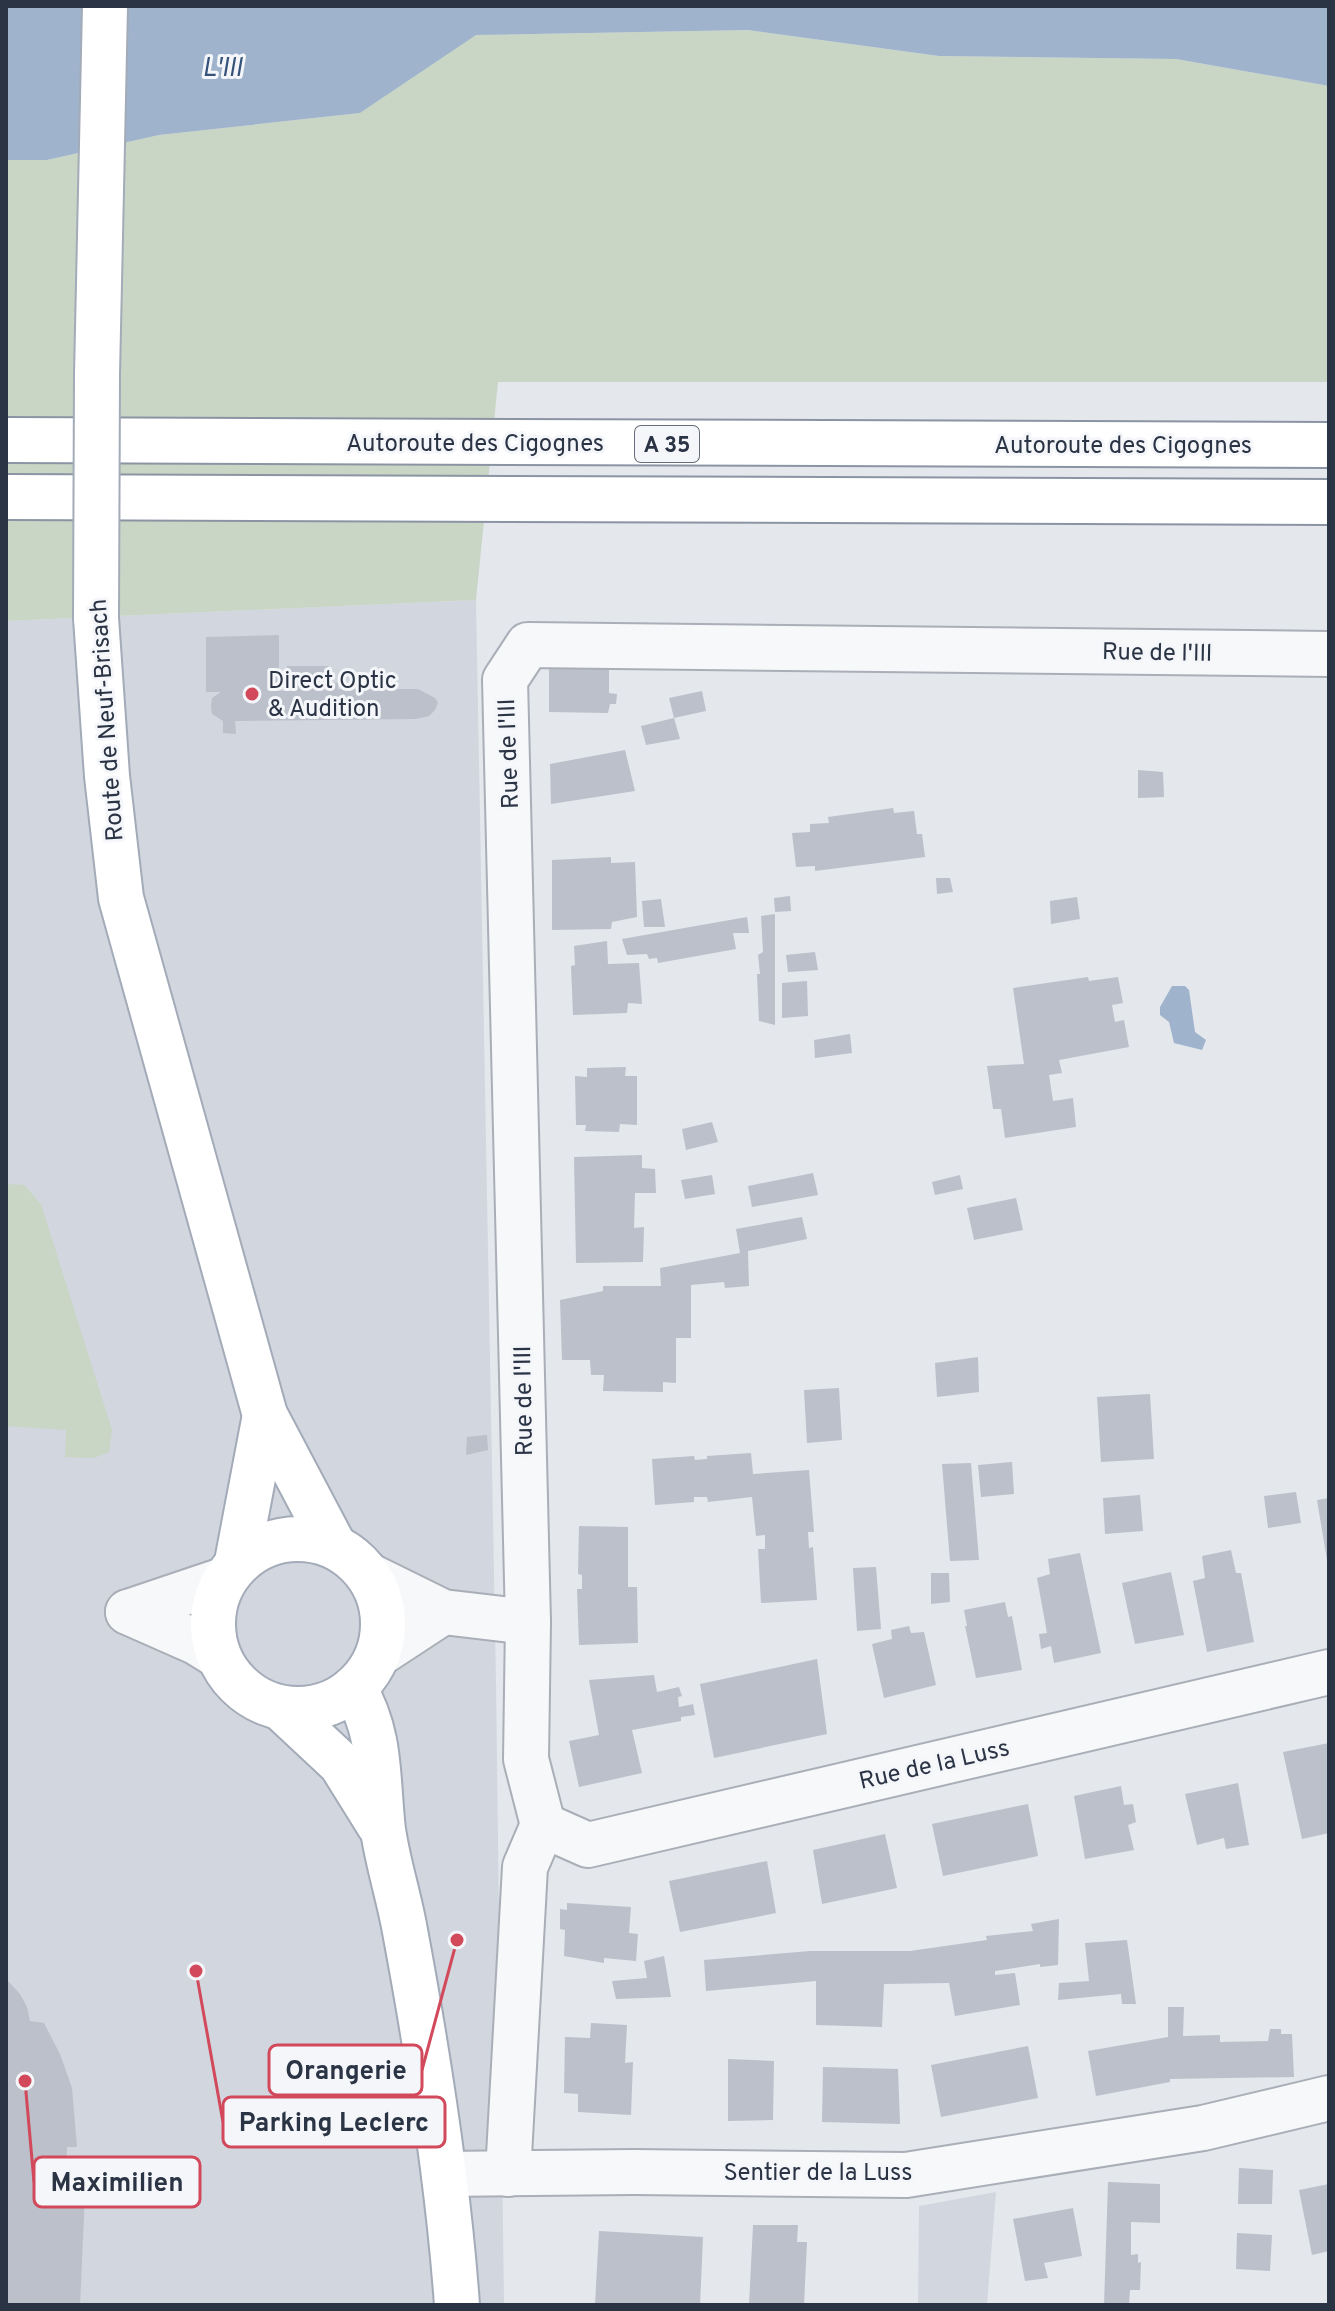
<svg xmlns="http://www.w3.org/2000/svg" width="1335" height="2311" font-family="Overpass,sans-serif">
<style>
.built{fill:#d2d6de}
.green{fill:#c9d6c5}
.water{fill:#9fb4cc}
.building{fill:#bbc0ca}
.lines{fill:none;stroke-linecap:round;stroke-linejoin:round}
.minor-casing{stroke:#a9aeb7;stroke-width:48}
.major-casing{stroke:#a3abb8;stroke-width:48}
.highway-casing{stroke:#8b94a3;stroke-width:48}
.minor{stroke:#f7f8fa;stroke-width:44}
.major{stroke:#fff;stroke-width:44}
.highway{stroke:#fff;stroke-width:44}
.major-bridge-casing{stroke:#a3abb8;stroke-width:48;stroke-linecap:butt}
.major-bridge{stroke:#fff;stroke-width:44}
.poi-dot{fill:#d1495b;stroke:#f4f6f9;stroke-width:3}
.labels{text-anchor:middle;stroke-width:6;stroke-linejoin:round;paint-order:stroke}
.shield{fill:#f4f6f9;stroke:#676e7b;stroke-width:2}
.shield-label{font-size:22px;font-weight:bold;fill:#2b3445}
.street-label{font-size:24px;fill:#2b3445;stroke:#f4f6f9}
.poi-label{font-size:24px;fill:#2b3445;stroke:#f4f6f9;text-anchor:start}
.water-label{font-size:26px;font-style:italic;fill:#34527a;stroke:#f4f6f9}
.leader{fill:none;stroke:#d1495b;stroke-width:3}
.callout-dot{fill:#d1495b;stroke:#f4f6f9;stroke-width:3}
.callout{fill:#f4f6f9;stroke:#d1495b;stroke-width:3}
.callout-label{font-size:26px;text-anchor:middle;font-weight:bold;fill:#2b3445}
</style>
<rect width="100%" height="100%" fill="#e4e7ec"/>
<g class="built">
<polygon points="476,600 496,1684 504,2305 6,2305 6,621"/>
<polygon points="996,2192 987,2305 918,2305 919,2206"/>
</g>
<g class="green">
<polygon points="748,30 939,56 1176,59 1329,86 1329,382 498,382 476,600 6,621 6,160 47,160 159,135 360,113 475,35"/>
<polygon points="6,1184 24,1185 41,1204 112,1430 109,1452 94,1458 65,1457 66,1430 6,1426"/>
</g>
<g class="water">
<polygon points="6,6 1329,6 1329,86 1176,59 939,56 748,30 476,35 360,113 159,135 47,160 6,160"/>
<polygon points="1172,986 1185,986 1189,990 1195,1032 1206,1040 1202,1050 1174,1043 1169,1022 1160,1015 1160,1007"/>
</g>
<g class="building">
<polygon points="279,635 279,691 287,690 287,666 330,666 329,682 338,683 338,689 418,689 435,698 438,703 435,710 429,716 416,719 235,721 236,734 223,733 223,721 212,714 211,706 212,698 221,692 206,692 206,637"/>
<polygon points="549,659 609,659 609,693 617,694 616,704 610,704 608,713 549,712"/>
<polygon points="702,691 706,711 674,718 669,698"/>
<polygon points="674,718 680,739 646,745 641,726"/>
<polygon points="625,750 635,791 551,804 550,764"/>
<polygon points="1138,770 1163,772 1164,797 1138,798"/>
<polygon points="893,808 894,813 914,811 917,834 922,834 925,857 815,871 815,866 796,867 792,833 810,832 810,824 829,823 828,817"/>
<polygon points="611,857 611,863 635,862 637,917 612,922 611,929 552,930 552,860"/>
<polygon points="936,878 950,878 953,892 937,894"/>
<polygon points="790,896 791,911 775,912 774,898"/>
<polygon points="1077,897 1080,919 1051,924 1050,901"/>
<polygon points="661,899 665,927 644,927 642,901"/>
<polygon points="775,914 775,1025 759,1021 757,974 760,974 758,955 763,952 761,916"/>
<polygon points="747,917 749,933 733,933 736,949 658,963 657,958 649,959 647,954 627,955 622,939"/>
<polygon points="607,941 608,964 639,963 642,1004 628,1003 627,1013 573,1015 571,966 575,965 574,946"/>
<polygon points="815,952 818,970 788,972 786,955"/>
<polygon points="1088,977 1089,981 1118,977 1123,1003 1112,1005 1115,1022 1124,1020 1129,1047 1059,1060 1062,1073 1049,1075 1053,1101 1073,1098 1076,1127 1005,1138 1001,1109 993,1109 987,1066 1024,1064 1013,988"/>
<polygon points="807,981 808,1016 782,1018 782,983"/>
<polygon points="850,1034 852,1053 815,1058 814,1040"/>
<polygon points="626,1067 625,1076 637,1076 637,1125 620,1124 619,1132 585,1131 586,1125 576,1125 575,1076 587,1077 587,1068"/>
<polygon points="712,1122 718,1142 686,1150 682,1129"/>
<polygon points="642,1155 642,1168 655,1169 656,1193 635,1193 634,1228 644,1227 643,1262 576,1263 574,1157"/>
<polygon points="813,1173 818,1195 752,1207 748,1186"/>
<polygon points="712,1175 715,1194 685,1199 681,1180"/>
<polygon points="960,1175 963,1189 935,1195 932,1182"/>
<polygon points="1016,1198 1023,1230 974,1240 967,1208"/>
<polygon points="802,1217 807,1239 748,1251 749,1286 725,1288 724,1282 691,1285 691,1338 676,1338 676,1383 663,1382 663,1392 603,1391 604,1375 591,1375 590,1360 562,1360 560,1300 603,1291 603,1286 661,1286 660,1268 740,1253 736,1229"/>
<polygon points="978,1357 979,1392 937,1397 935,1363"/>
<polygon points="839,1388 842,1440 807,1443 804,1390"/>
<polygon points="1150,1394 1154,1459 1101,1462 1097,1397"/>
<polygon points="487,1435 488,1450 466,1455 467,1437"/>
<polygon points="751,1453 753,1474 809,1470 814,1532 808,1532 809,1548 813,1547 817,1600 761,1603 758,1549 765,1549 765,1535 756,1536 752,1497 708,1502 707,1497 694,1497 694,1502 655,1505 652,1459 694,1456 695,1460 707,1459 707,1456"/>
<polygon points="1012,1462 1014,1494 981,1497 978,1465"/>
<polygon points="971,1463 979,1560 950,1561 942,1464"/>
<polygon points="1296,1492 1301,1523 1268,1528 1264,1496"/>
<polygon points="1140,1495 1143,1531 1105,1534 1103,1498"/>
<polygon points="1329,1498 1329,1560 1327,1560 1317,1500"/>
<polygon points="579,1526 628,1527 628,1587 637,1587 638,1643 579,1645 577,1589 582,1589 582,1575 578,1574"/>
<polygon points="1231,1550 1236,1573 1241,1573 1254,1642 1207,1652 1193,1581 1205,1578 1202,1556"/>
<polygon points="1080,1553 1101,1653 1054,1663 1051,1646 1041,1649 1039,1634 1047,1633 1037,1578 1050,1574 1048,1559"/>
<polygon points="876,1567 881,1629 857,1631 853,1568"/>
<polygon points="1171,1572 1184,1635 1135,1644 1122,1583"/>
<polygon points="931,1573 949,1573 950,1602 931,1604"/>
<polygon points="1005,1602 1008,1617 1012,1616 1022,1670 976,1678 965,1626 967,1626 964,1610"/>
<polygon points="909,1626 911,1633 924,1632 936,1685 884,1698 872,1644 892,1639 891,1630"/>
<polygon points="817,1659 827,1734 714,1758 700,1684"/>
<polygon points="654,1675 657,1692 679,1687 682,1696 678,1697 679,1707 693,1704 695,1715 681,1717 681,1721 632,1730 642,1773 579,1787 569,1741 599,1735 589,1680"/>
<polygon points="1329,1743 1329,1833 1302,1839 1283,1752"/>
<polygon points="1238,1783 1249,1845 1226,1849 1224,1838 1197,1845 1185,1794"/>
<polygon points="1121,1786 1124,1805 1133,1804 1136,1822 1128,1825 1134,1850 1085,1859 1074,1796"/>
<polygon points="1028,1804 1038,1856 943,1876 932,1824"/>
<polygon points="885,1834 897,1888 822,1904 813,1850"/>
<polygon points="767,1861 776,1913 680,1932 669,1881"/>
<polygon points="567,1903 631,1907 629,1933 638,1934 636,1961 604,1958 604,1963 564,1956 565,1930 560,1929 560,1909 567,1910"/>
<polygon points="1059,1919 1058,1965 1040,1967 1040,1964 995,1971 995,1975 1015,1973 1020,2005 955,2016 949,1983 884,1984 882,2027 816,2025 816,1981 706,1991 704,1960 810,1951 910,1951 987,1940 986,1936 1033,1931 1031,1924"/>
<polygon points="1127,1940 1136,2004 1122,2004 1121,1994 1058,2000 1059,1983 1089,1981 1085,1943"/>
<polygon points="664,1956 671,1997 616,1999 612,1981 647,1978 644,1961"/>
<polygon points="6,1979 20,1994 27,2007 30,2021 44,2023 60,2054 72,2088 77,2147 67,2147 66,2170 86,2170 80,2305 6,2305"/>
<polygon points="1168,2007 1184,2007 1183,2036 1220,2035 1220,2042 1268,2041 1270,2029 1281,2029 1281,2034 1292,2034 1294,2077 1170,2079 1170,2082 1096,2096 1088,2051 1168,2037"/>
<polygon points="591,2023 627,2025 625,2063 633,2062 631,2115 578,2112 578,2094 564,2093 565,2037 590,2038"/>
<polygon points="1028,2046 1038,2098 941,2117 931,2065"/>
<polygon points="728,2059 774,2061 773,2120 728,2121"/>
<polygon points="823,2067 898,2069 900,2124 822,2122"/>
<polygon points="1239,2168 1273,2170 1272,2204 1238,2204"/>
<polygon points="1108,2182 1160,2184 1160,2223 1131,2222 1131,2255 1138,2254 1138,2263 1141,2262 1140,2290 1130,2290 1129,2305 1104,2305"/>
<polygon points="1329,2184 1329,2251 1312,2255 1299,2190"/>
<polygon points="1073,2208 1082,2256 1044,2263 1048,2278 1025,2281 1013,2219"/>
<polygon points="753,2225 798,2225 797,2242 807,2242 804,2305 749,2305"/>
<polygon points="599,2231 703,2237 700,2305 595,2305"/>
<polygon points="1237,2233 1272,2235 1270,2271 1236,2269"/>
</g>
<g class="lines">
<g class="minor-casing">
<g id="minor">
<polyline points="370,1576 443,1612 528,1622"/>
<polyline points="128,1612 223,1580"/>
<polyline points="128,1612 196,1642 217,1655"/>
<polyline points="379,1654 443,1612"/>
<polyline points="543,1825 526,1759 528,1622 505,680 528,645 1329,654"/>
<polyline points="543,1825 588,1845 1329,1672"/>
<polyline points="444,2174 634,2172 906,2175 1203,2128 1329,2098"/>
<polyline points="508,2174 525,1867 543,1825"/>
</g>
</g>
<g class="major-casing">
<g id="major">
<polyline points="97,375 105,6"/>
<polyline points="96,618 107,776 121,898 265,1415 333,1544"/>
<circle cx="298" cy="1624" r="85"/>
<polyline points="237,1562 265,1415"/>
<path d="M354 1688C382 1735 377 1778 383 1830 388 1864 399 1897 405 1931 428 2054 448 2180 457 2305"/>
<polyline points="281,1708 341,1764 379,1825"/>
</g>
</g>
<g class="highway-casing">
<g id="highway">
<polyline points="6,440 1329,445"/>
<polyline points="6,497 1329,502"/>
</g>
</g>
<use href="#minor" class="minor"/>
<use href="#major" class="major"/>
<use href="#highway" class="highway"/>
<g class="major-bridge-casing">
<polyline id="major-bridge" points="96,618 97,375"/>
</g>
<use href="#major-bridge" class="major-bridge"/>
</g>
<circle class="poi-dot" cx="252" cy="694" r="8"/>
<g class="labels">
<rect class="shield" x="635" y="426" width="64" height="36" rx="6"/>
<g class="shield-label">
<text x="667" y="452">A 35</text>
</g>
<g class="street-label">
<text x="475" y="451">Autoroute des Cigognes</text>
<text x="1123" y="453">Autoroute des Cigognes</text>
<text transform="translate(1157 652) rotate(1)" y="8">Rue de l'Ill</text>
<text transform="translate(106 720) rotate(-94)" y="8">Route de Neuf-Brisach</text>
<text transform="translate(508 754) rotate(-92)" y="8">Rue de l'Ill</text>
<text transform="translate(523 1401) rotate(-91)" y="8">Rue de l'Ill</text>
<text transform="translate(934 1764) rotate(-13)" y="8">Rue de la Luss</text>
<text x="818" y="2180">Sentier de la Luss</text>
</g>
<g class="poi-label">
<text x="268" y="688">Direct Optic<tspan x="268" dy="28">&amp; Audition</tspan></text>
</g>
<g class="water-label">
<text x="222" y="76">L'Ill</text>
</g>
</g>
<path class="leader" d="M457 1940L422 2070M196 1971L223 2122M25 2081L34 2182"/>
<g class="callout-dot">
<circle cx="457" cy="1940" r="8"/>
<circle cx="196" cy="1971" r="8"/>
<circle cx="25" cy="2081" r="8"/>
</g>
<g class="callout">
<rect x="269" y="2045" width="153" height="50" rx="8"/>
<rect x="223" y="2097" width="222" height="50" rx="8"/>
<rect x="34" y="2157" width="166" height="50" rx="8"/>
</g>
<g class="callout-label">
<text x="346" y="2079">Orangerie</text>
<text x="334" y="2131">Parking Leclerc</text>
<text x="117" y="2191">Maximilien</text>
</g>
<rect width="1335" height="2311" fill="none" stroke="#2b3445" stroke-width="16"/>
</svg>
